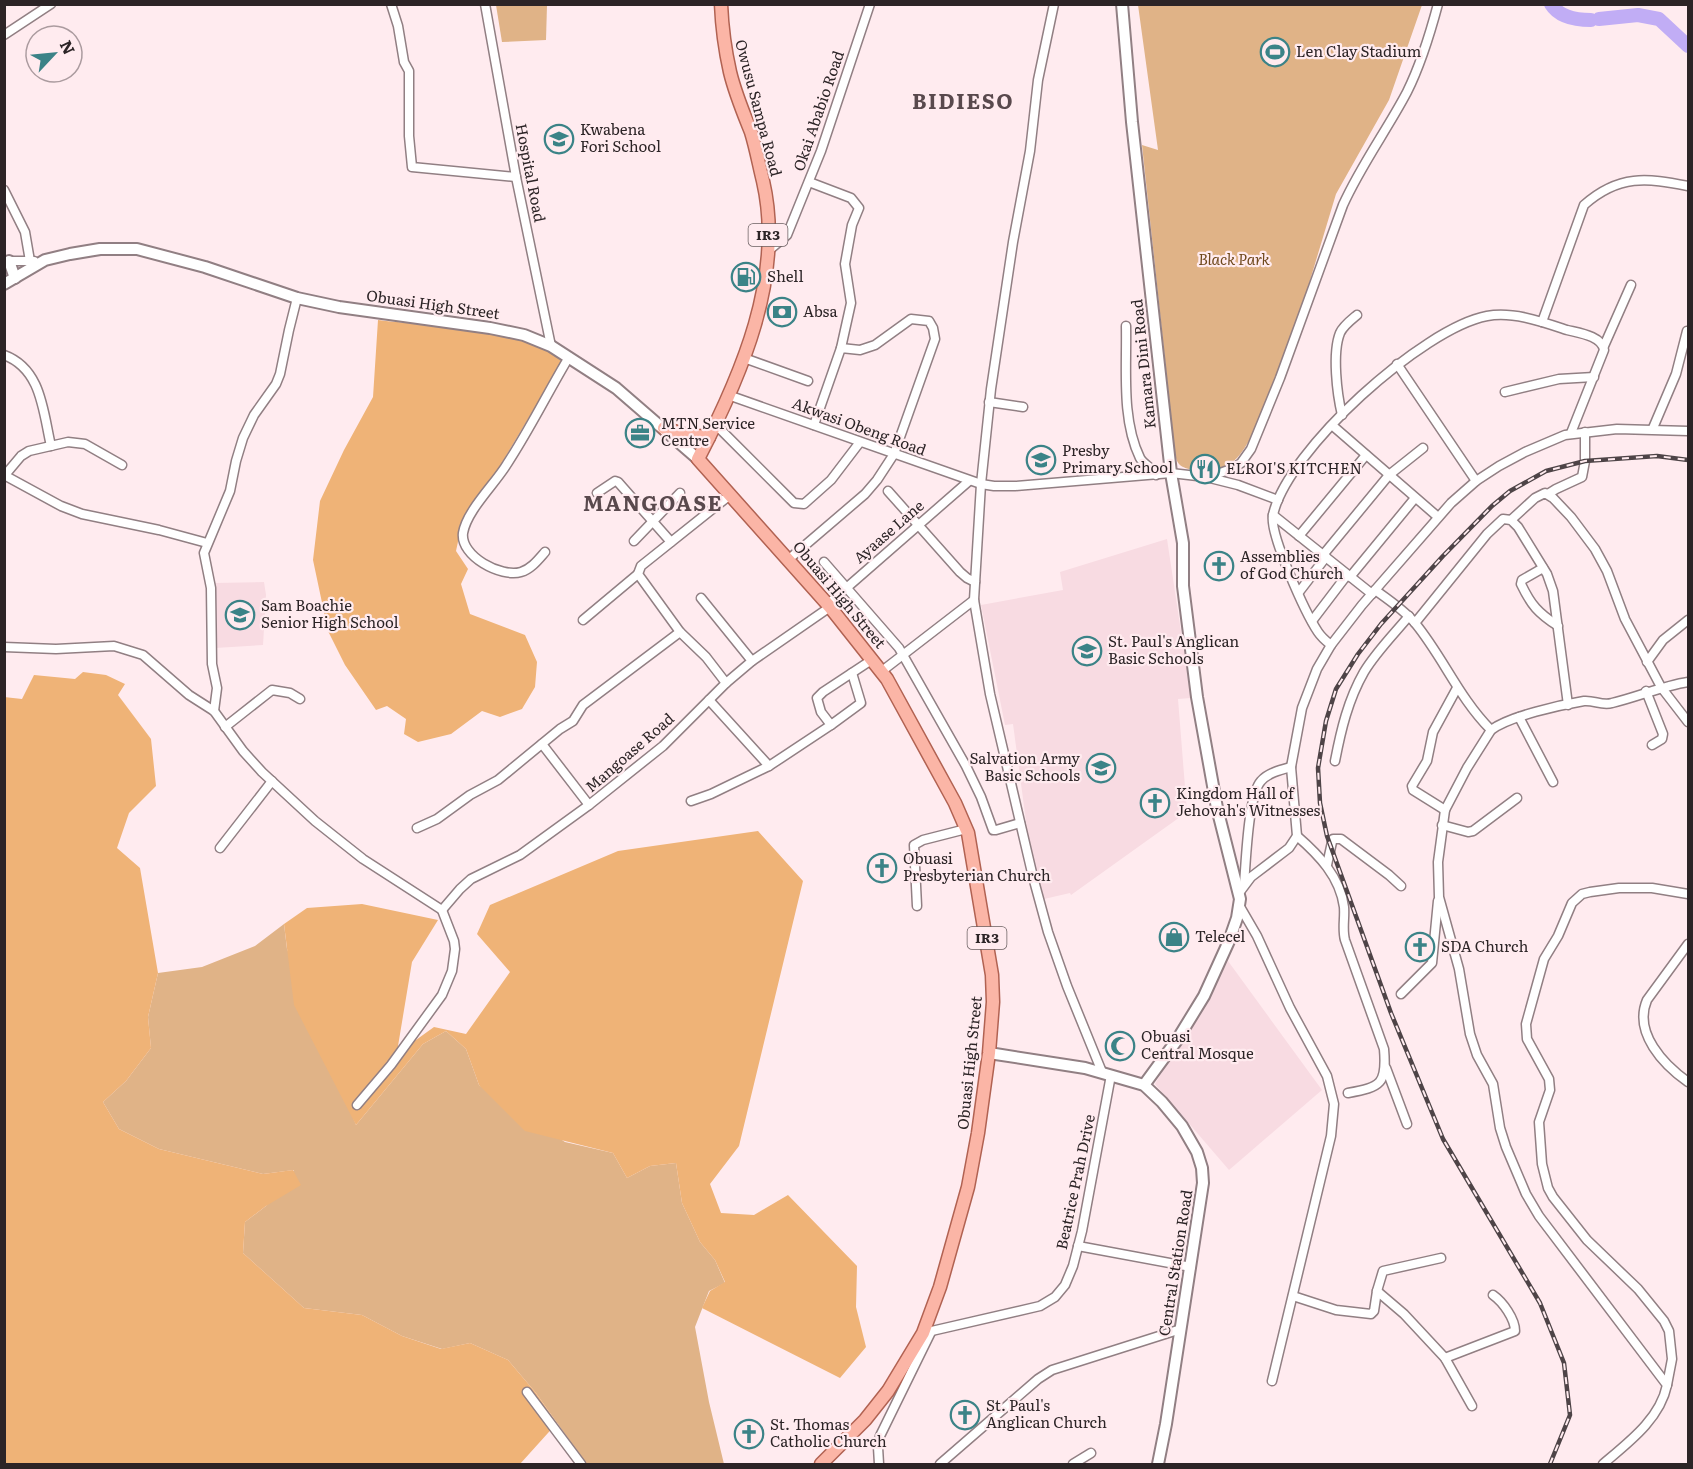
<svg xmlns="http://www.w3.org/2000/svg" width="1693" height="1469" font-family="Literata,serif">
<style>
.built{fill:#f8dbe2}
.green{fill:#e0b387}
.forest{fill:#efb377}
.lines{fill:none;stroke-linecap:round;stroke-linejoin:round}
.river{stroke:#c1adf5;stroke-width:14}
.street-casing{stroke:#917f83;stroke-width:11}
.secondary-casing{stroke:#917f83;stroke-width:14}
.primary-casing{stroke:#b16252;stroke-width:15}
.street{stroke:#fff;stroke-width:8}
.secondary{stroke:#fff;stroke-width:10}
.primary{stroke:#fbb5a6;stroke-width:12}
.rail-casing{stroke:#4e4447;stroke-width:4.5}
.rail{stroke:#ffebef;stroke-width:2;stroke-dasharray:7;stroke-linecap:butt}
.labels{text-anchor:middle;stroke-width:4.5;stroke-linejoin:round;paint-order:stroke}
.shield{fill:#ffebef;stroke:#6b6062;stroke-width:1.5}
.shield-label{font-size:14px;font-weight:bold;fill:#2c2426}
.poi-label{font-size:15px;fill:#2c2426;stroke:#ffebef;text-anchor:start}
.street-label{font-size:15px;fill:#2c2426;stroke:#ffebef}
.park-label{font-size:15px;font-style:italic;fill:#6e471a;stroke:#ffebef}
.district-label{font-size:21px;font-weight:bold;letter-spacing:1.5px;fill:#59494d;stroke:#ffebef}
</style>
<rect width="100%" height="100%" fill="#ffebef"/>
<g class="built">
<polygon points="1167,539 1191,698 1178,699 1187,812 1071,895 1070,893 1044,899 1042,901 1028,836 1013,724 1005,725 981,605 1063,590 1060,572"/>
<polygon points="264,582 266,595 263,645 215,648 214,583"/>
<polygon points="1228,961 1322,1090 1229,1170 1155,1084"/>
</g>
<g class="green">
<polygon points="496,5 547,5 546,40 502,42"/>
<path d="M1138 5H1422L1389 100 1336 194 1302 307 1254 432C1239 459 1228 476 1193 470 1181 467 1177 466 1175 453L1142 145 1158 150Z"/>
<polygon points="284,924 287,949 356,1125 423,1044 446,1031 466,1049 479,1085 565,1142 613,1153 627,1178 650,1166 676,1163 682,1203 700,1242 715,1260 725,1283 709,1291 695,1327 709,1402 724,1464 586,1464 536,1393 508,1360 470,1343 442,1349 402,1336 362,1315 304,1308 243,1253 245,1222 266,1206 294,1170 263,1174 159,1149 119,1129 103,1102 126,1081 151,1048 148,1017 158,973 202,967 255,946"/>
</g>
<g class="forest">
<path d="M378 320C422 326 533 328 562 362L497 471 476 497 462 523 456 551 468 569 461 584 470 614 525 635 537 662 535 687 522 709 500 717 482 711 451 734 418 742 404 734 406 719 387 706 376 710 345 665 328 631 313 560 320 501 344 450 373 397Z"/>
<polygon points="83,672 106,675 125,684 118,695 151,739 156,786 129,813 117,848 140,868 158,973 148,1017 151,1048 126,1081 103,1102 119,1129 159,1149 263,1174 293,1170 301,1185 266,1206 245,1222 243,1253 304,1308 362,1315 402,1336 441,1349 470,1343 508,1360 536,1393 557,1423 520,1464 5,1464 4,697 22,699 34,675 75,679"/>
<polygon points="758,831 803,881 739,1146 710,1184 721,1213 754,1215 788,1195 857,1266 856,1307 866,1347 840,1378 702,1308 710,1291 725,1282 715,1260 700,1242 682,1203 676,1163 650,1166 627,1178 613,1153 525,1131 479,1085 466,1049 446,1031 423,1044 356,1125 294,1005 284,924 307,908 362,904 438,920 412,962 398,1046 409,1045 434,1027 466,1034 510,972 477,934 490,905 618,851"/>
</g>
<g class="lines">
<g class="river">
<path d="M1551 4C1559 17 1577 20 1591 20"/>
<polyline points="1599,19 1638,15 1659,19 1688,46"/>
</g>
<g class="street-casing">
<g id="street">
<polyline points="391,4 398,26 404,62 409,71 409,136 412,167 516,177"/>
<polyline points="485,4 516,177 551,346"/>
<polyline points="1054,4 1038,80 1030,151 1013,242 991,389 981,484 974,600 990,694 1033,877 1048,932 1067,986 1102,1072"/>
<polyline points="4,35 51,4"/>
<polyline points="809,182 851,198 859,208 852,225 845,264 851,303 841,348"/>
<polyline points="4,190 25,232 30,261"/>
<polyline points="767,252 787,235 821,151 870,4"/>
<polyline points="5,261 34,261"/>
<path d="M1542 322 1584 205C1619 174 1647 178 1688 186"/>
<path d="M1126 326C1127 368 1121 419 1140 458 1144 465 1152 467 1156 475"/>
<polyline points="1604,346 1631,285"/>
<path d="M4 355C42 369 43 412 51 446"/>
<polyline points="744,358 808,381"/>
<polyline points="1397,364 1476,481"/>
<polyline points="1505,392 1559,379 1594,377"/>
<polyline points="728,395 981,484 994,486 1015,486 1171,473 1206,477 1238,485 1278,500"/>
<polyline points="989,402 1023,407"/>
<path d="M1342 415C1337 394 1332 353 1340 333 1343 326 1351 320 1357 315"/>
<polyline points="715,424 794,503 804,504 831,480 860,442"/>
<polyline points="1333,426 1438,517"/>
<polyline points="1653,428 1676,374 1687,331"/>
<polyline points="4,475 61,506 82,514 159,530 207,543"/>
<polyline points="5,475 21,456 29,451 68,442 85,444 122,465"/>
<path d="M1209 477 1234 468 1241 463 1251 449 1280 378 1343 205C1361 165 1387 130 1407 92 1421 64 1430 34 1438 4"/>
<polyline points="888,491 960,572 967,578 975,582"/>
<polyline points="597,493 615,481 618,482 671,542"/>
<polyline points="1548,494 1556,489 1582,477 1585,461 1585,432"/>
<polyline points="1273,515 1372,594"/>
<polyline points="1511,520 1535,498 1545,493 1553,498 1571,517 1595,549 1607,571 1625,619 1661,687 1688,722"/>
<polyline points="1299,536 1366,455"/>
<polyline points="634,541 680,493"/>
<path d="M545 552C538 560 531 569 521 572 501 578 460 556 463 533 467 510 495 484 507 464 530 429 548 392 569 357"/>
<polyline points="1323,555 1389,475 1423,448"/>
<polyline points="789,559 865,494 877,480 894,454 935,339 933,328 929,321 911,319 875,345 860,350 841,348 814,425"/>
<polyline points="824,562 899,648 966,766 981,797 993,830 996,830 1020,823"/>
<path d="M1543 568 1522 580 1521 584C1531 605 1538 613 1558 626"/>
<polyline points="1350,577 1415,498"/>
<path d="M1375 590C1389 600 1404 610 1415 623 1443 657 1459 698 1491 730"/>
<polyline points="1299,592 1326,557"/>
<polyline points="701,598 752,661"/>
<polyline points="828,604 969,481"/>
<polyline points="583,620 638,574"/>
<polyline points="1312,621 1347,575"/>
<polyline points="1415,623 1487,534 1503,519 1511,520 1518,527 1547,574 1553,591 1568,705"/>
<path d="M1331 645C1326 641 1322 638 1318 632 1306 614 1269 534 1273 515 1287 450 1423 328 1487 316 1513 311 1543 322 1567 330 1579 333 1602 336 1604 350L1571 433"/>
<polyline points="4,647 56,649 114,646 143,655 189,695 214,711 243,751 262,772 315,821 363,859 442,910 454,941 455,949 452,971 442,995 391,1065 357,1105"/>
<polyline points="1647,662 1663,640 1688,620"/>
<polyline points="882,671 974,600"/>
<polyline points="726,683 706,657 680,632 638,574 641,566 730,495"/>
<polyline points="1646,691 1663,734 1662,739 1652,745"/>
<polyline points="709,700 769,766"/>
<polyline points="214,711 217,688 212,664 211,588 204,553 230,491 236,461 243,438 254,415 276,384 280,374 289,330 297,298"/>
<polyline points="1519,717 1553,782"/>
<polyline points="831,725 861,703 852,673"/>
<polyline points="225,727 272,690 290,693 300,699"/>
<polyline points="542,744 589,805"/>
<path d="M1335 761C1341 730 1348 700 1364 672 1376 652 1394 634 1409 616"/>
<polyline points="691,801 711,794 769,766 831,725 821,712 817,698 823,692 873,659"/>
<polyline points="1445,810 1413,790 1412,786 1427,761 1433,732 1457,688"/>
<polyline points="1442,825 1468,832 1473,831 1517,798"/>
<polyline points="417,828 437,819 470,795 498,780 560,729 573,721 583,705 680,632"/>
<path d="M1297 836C1319 855 1340 877 1344 907 1345 918 1342 929 1345 940L1384 1049C1387 1084 1381 1087 1348 1093"/>
<polyline points="220,848 272,781"/>
<polyline points="1327,865 1332,842 1333,839 1341,839 1389,875 1401,886"/>
<path d="M1244 884C1246 863 1248 795 1261 781 1268 773 1280 770 1291 767"/>
<polyline points="1239,893 1251,877 1289,848 1297,836 1291,767 1302,708 1317,669 1331,645 1362,605 1451,503 1476,481 1499,466 1525,452 1565,435 1617,429 1688,431"/>
<polyline points="1239,905 1257,936 1290,1008 1327,1076 1334,1104 1331,1136 1272,1381"/>
<polyline points="917,906 914,845 923,840 966,829"/>
<polyline points="442,910 460,889 471,879 520,855 589,805 663,746 726,683 752,661 830,607"/>
<path d="M1688 944 1647 1000C1633 1033 1664 1065 1688 1082"/>
<polyline points="1401,994 1432,963 1438,901"/>
<polyline points="1386,1068 1407,1124"/>
<polyline points="1078,1246 1191,1267"/>
<polyline points="1377,1291 1404,1314 1445,1358 1472,1406"/>
<polyline points="1293,1296 1336,1310 1371,1314 1374,1311 1377,1291 1383,1271 1441,1258"/>
<polyline points="923,1333 1040,1306 1055,1297 1065,1285 1073,1266 1082,1231 1111,1075"/>
<path d="M1445 1358 1515 1331C1515 1319 1503 1302 1493 1295"/>
<polyline points="1667,1385 1672,1359 1669,1331 1664,1321 1638,1289 1587,1240 1553,1197 1548,1188 1542,1164 1539,1122 1550,1090 1549,1079 1527,1039 1526,1024 1544,959 1558,936 1572,903 1582,894 1590,892 1619,888 1652,888 1688,894"/>
<polyline points="527,1392 581,1464"/>
<polyline points="879,1464 878,1447 880,1436 931,1332"/>
<polyline points="940,1464 1038,1379 1052,1370 1181,1329"/>
<polyline points="1073,1464 1091,1453"/>
<path d="M1603 1464C1629 1442 1660 1419 1667 1385L1539 1216 1526 1194 1506 1147 1500 1128 1493 1084 1477 1055 1470 1034 1459 969 1439 897 1438 862 1445 810 1467 768 1491 730C1510 716 1560 705 1584 701 1594 700 1602 706 1612 703 1638 697 1662 686 1688 682"/>
</g>
</g>
<g class="secondary-casing">
<g id="secondary">
<polyline points="1122,4 1132,122 1171,473 1183,543 1183,586 1197,697 1217,808 1240,899 1237,918 1229,941 1204,996 1177,1040 1144,1085"/>
<polyline points="9,261 15,278"/>
<polyline points="4,284 45,260 70,254 100,249 137,249 205,267 297,298 339,307 490,328 524,335 551,346 616,388 698,459"/>
<polyline points="989,1053 1085,1068 1144,1085 1162,1102 1182,1126 1197,1152 1202,1168 1203,1183 1166,1424 1158,1464"/>
</g>
</g>
<g class="primary-casing">
<g id="primary">
<path d="M721 4C722 27 725 50 730 72 735 93 743 112 751 132 756 148 759 165 763 181 785 276 741 376 698 459L830 607 887 679 955 803 968 833 992 975 993 1002 989 1053 978 1133 968 1187 940 1287 923 1333 888 1391 865 1420 821 1464"/>
<polyline points="664,428 686,435 709,437"/>
</g>
</g>
<use href="#street" class="street"/>
<use href="#secondary" class="secondary"/>
<use href="#primary" class="primary"/>
<g class="rail-casing">
<polyline id="rail" points="1550,1464 1570,1415 1564,1363 1540,1303 1443,1139 1391,1013 1327,836 1320,803 1318,768 1326,721 1336,689 1358,654 1381,624 1443,556 1492,506 1510,491 1546,471 1585,461 1657,456 1688,460"/>
</g>
<use href="#rail" class="rail"/>
</g>
<defs>
<g id="stadium-ring" transform="scale(1.5)"><circle r="9.5" fill="#ffebef" stroke="#3b8387" stroke-width="1.5"/><path d="M0-5a6.5 5 0 1 0 0 10a6.5 5 0 1 0 0-10ZM-3.5-1.8h7v3.6h-7Z" fill="#3b8387"/></g>
<g id="school-ring" transform="scale(1.5)"><circle r="9.5" fill="#ffebef" stroke="#3b8387" stroke-width="1.5"/><path d="M0-5L7-2L0 1L-7-2ZM-4 1L0 2.5L4 1V4Q0 6-4 4Z" fill="#3b8387"/></g>
<g id="fuel-ring" transform="scale(1.5)"><circle r="9.5" fill="#ffebef" stroke="#3b8387" stroke-width="1.5"/><path d="M-5.5-6h7V0h2V4h1.3V-2.5L3-4.5l.8-.8L6-3V5H2.5V1h-1V6h-7ZM-4.2-4.7v3.2H.2V-4.7Z" fill="#3b8387"/></g>
<g id="bank-ring" transform="scale(1.5)"><circle r="9.5" fill="#ffebef" stroke="#3b8387" stroke-width="1.5"/><path d="M-6-4H6V4H-6ZM0-2.3a2.3 2.3 0 1 0 0 4.6a2.3 2.3 0 1 0 0-4.6Z" fill="#3b8387"/></g>
<g id="office-ring" transform="scale(1.5)"><circle r="9.5" fill="#ffebef" stroke="#3b8387" stroke-width="1.5"/><path d="M-6-3h4V-5.5h4V-3h4V5H-6ZM-1-4.5V-3h2v-1.5ZM-6 0V1H6V0Z" fill="#3b8387"/></g>
<g id="restaurant-ring" transform="scale(1.5)"><circle r="9.5" fill="#ffebef" stroke="#3b8387" stroke-width="1.5"/><path d="M-5-6h1v4h1v-4h1v4h1v-4h1v5L-1.5 .5V6h-2V.5L-5-1ZM5-6V6H3V1.5H1.5Q1.5-4 5-6Z" fill="#3b8387"/></g>
<g id="church-ring" transform="scale(1.5)"><circle r="9.5" fill="#ffebef" stroke="#3b8387" stroke-width="1.5"/><path d="M-1.2-6h2.4v3.5h3.3v2.4h-3.3V6h-2.4V-.1h-3.3v-2.4h3.3Z" fill="#3b8387"/></g>
<g id="shop-ring" transform="scale(1.5)"><circle r="9.5" fill="#ffebef" stroke="#3b8387" stroke-width="1.5"/><path d="M-5-2.5h2.3a2.7 3.5 0 0 1 5.4 0H5L5.5 6h-11ZM-1.5-2.5h3a1.5 2.3 0 0 0-3 0Z" fill="#3b8387"/></g>
<g id="mosque-ring" transform="scale(1.5)"><circle r="9.5" fill="#ffebef" stroke="#3b8387" stroke-width="1.5"/><path d="M3.5-4.9A6 6 0 1 0 3.5 4.9A5 5 0 1 1 3.5-4.9Z" fill="#3b8387"/></g>
</defs>
<g fill-rule="evenodd">
<use href="#stadium-ring" x="1275" y="52"/>
<use href="#school-ring" x="559" y="139"/>
<use href="#fuel-ring" x="746" y="277"/>
<use href="#bank-ring" x="782" y="312"/>
<use href="#office-ring" x="640" y="433"/>
<use href="#school-ring" x="1041" y="460"/>
<use href="#restaurant-ring" x="1205" y="469"/>
<use href="#church-ring" x="1219" y="566"/>
<use href="#school-ring" x="240" y="615"/>
<use href="#school-ring" x="1087" y="651"/>
<use href="#school-ring" x="1101" y="768"/>
<use href="#church-ring" x="1155" y="803"/>
<use href="#church-ring" x="882" y="868"/>
<use href="#shop-ring" x="1174" y="937"/>
<use href="#church-ring" x="1420" y="947"/>
<use href="#mosque-ring" x="1120" y="1046"/>
<use href="#church-ring" x="965" y="1415"/>
<use href="#church-ring" x="749" y="1434"/>
</g>
<g class="labels">
<g class="shield">
<rect x="748.5" y="224" width="39" height="22" rx="4.5"/>
<rect x="967.5" y="927" width="39" height="22" rx="4.5"/>
</g>
<g class="shield-label">
<text x="768" y="240">IR3</text>
<text x="987" y="943">IR3</text>
</g>
<g class="poi-label">
<text x="1296" y="57">Len Clay Stadium</text>
<text x="580" y="135">Kwabena<tspan x="580" dy="17">Fori School</tspan></text>
<text x="767" y="282">Shell</text>
<text x="803" y="317">Absa</text>
<text x="661" y="429">MTN Service<tspan x="661" dy="17">Centre</tspan></text>
<text x="1062" y="456">Presby<tspan x="1062" dy="17">Primary School</tspan></text>
<text x="1226" y="474">ELROI'S KITCHEN</text>
<text x="1240" y="562">Assemblies<tspan x="1240" dy="17">of God Church</tspan></text>
<text x="261" y="611">Sam Boachie<tspan x="261" dy="17">Senior High School</tspan></text>
<text x="1108" y="647">St. Paul's Anglican<tspan x="1108" dy="17">Basic Schools</tspan></text>
<text x="1080" y="764" text-anchor="end">Salvation Army<tspan x="1080" dy="17">Basic Schools</tspan></text>
<text x="1176" y="799">Kingdom Hall of<tspan x="1176" dy="17">Jehovah's Witnesses</tspan></text>
<text x="903" y="864">Obuasi<tspan x="903" dy="17">Presbyterian Church</tspan></text>
<text x="1195" y="942">Telecel</text>
<text x="1441" y="952">SDA Church</text>
<text x="1141" y="1042">Obuasi<tspan x="1141" dy="17">Central Mosque</tspan></text>
<text x="986" y="1411">St. Paul's<tspan x="986" dy="17">Anglican Church</tspan></text>
<text x="770" y="1430">St. Thomas<tspan x="770" dy="17">Catholic Church</tspan></text>
</g>
<g class="street-label">
<text transform="translate(758 108) rotate(75)" y="5">Owusu Sampa Road</text>
<text transform="translate(819 111) rotate(-71)" y="5">Okai Ababio Road</text>
<text transform="translate(530 173) rotate(79)" y="5">Hospital Road</text>
<text transform="translate(433 305) rotate(8)" y="5">Obuasi High Street</text>
<text transform="translate(1144 364) rotate(-96)" y="5">Kamara Dini Road</text>
<text transform="translate(859 427) rotate(20)" y="5">Akwasi Obeng Road</text>
<text transform="translate(889 532) rotate(-41)" y="5">Ayaase Lane</text>
<text transform="translate(839 595) rotate(50)" y="5">Obuasi High Street</text>
<text transform="translate(630 753) rotate(-41)" y="5">Mangoase Road</text>
<text transform="translate(970 1063) rotate(-84)" y="5">Obuasi High Street</text>
<text transform="translate(1076 1182) rotate(-78)" y="5">Beatrice Prah Drive</text>
<text transform="translate(1176 1263) rotate(-81)" y="5">Central Station Road</text>
</g>
<g class="park-label">
<text x="1234" y="265">Black Park</text>
</g>
<g class="district-label">
<text x="963" y="109">BIDIESO</text>
<text x="653" y="511">MANGOASE</text>
</g>
</g>
<rect width="1693" height="1469" fill="none" stroke="#2c2426" stroke-width="12"/>
<g transform="translate(54 54) rotate(64)"><circle r="28" fill="#ffebef" stroke="#ab9b9f" stroke-width="1.5"/>
<path d="M0-4.5L10 22L0 15L-10 22Z" fill="#3b8387"/>
<text y="-9" font-size="16" font-weight="bold" text-anchor="middle" fill="#2c2426">N</text>
</g>
</svg>
